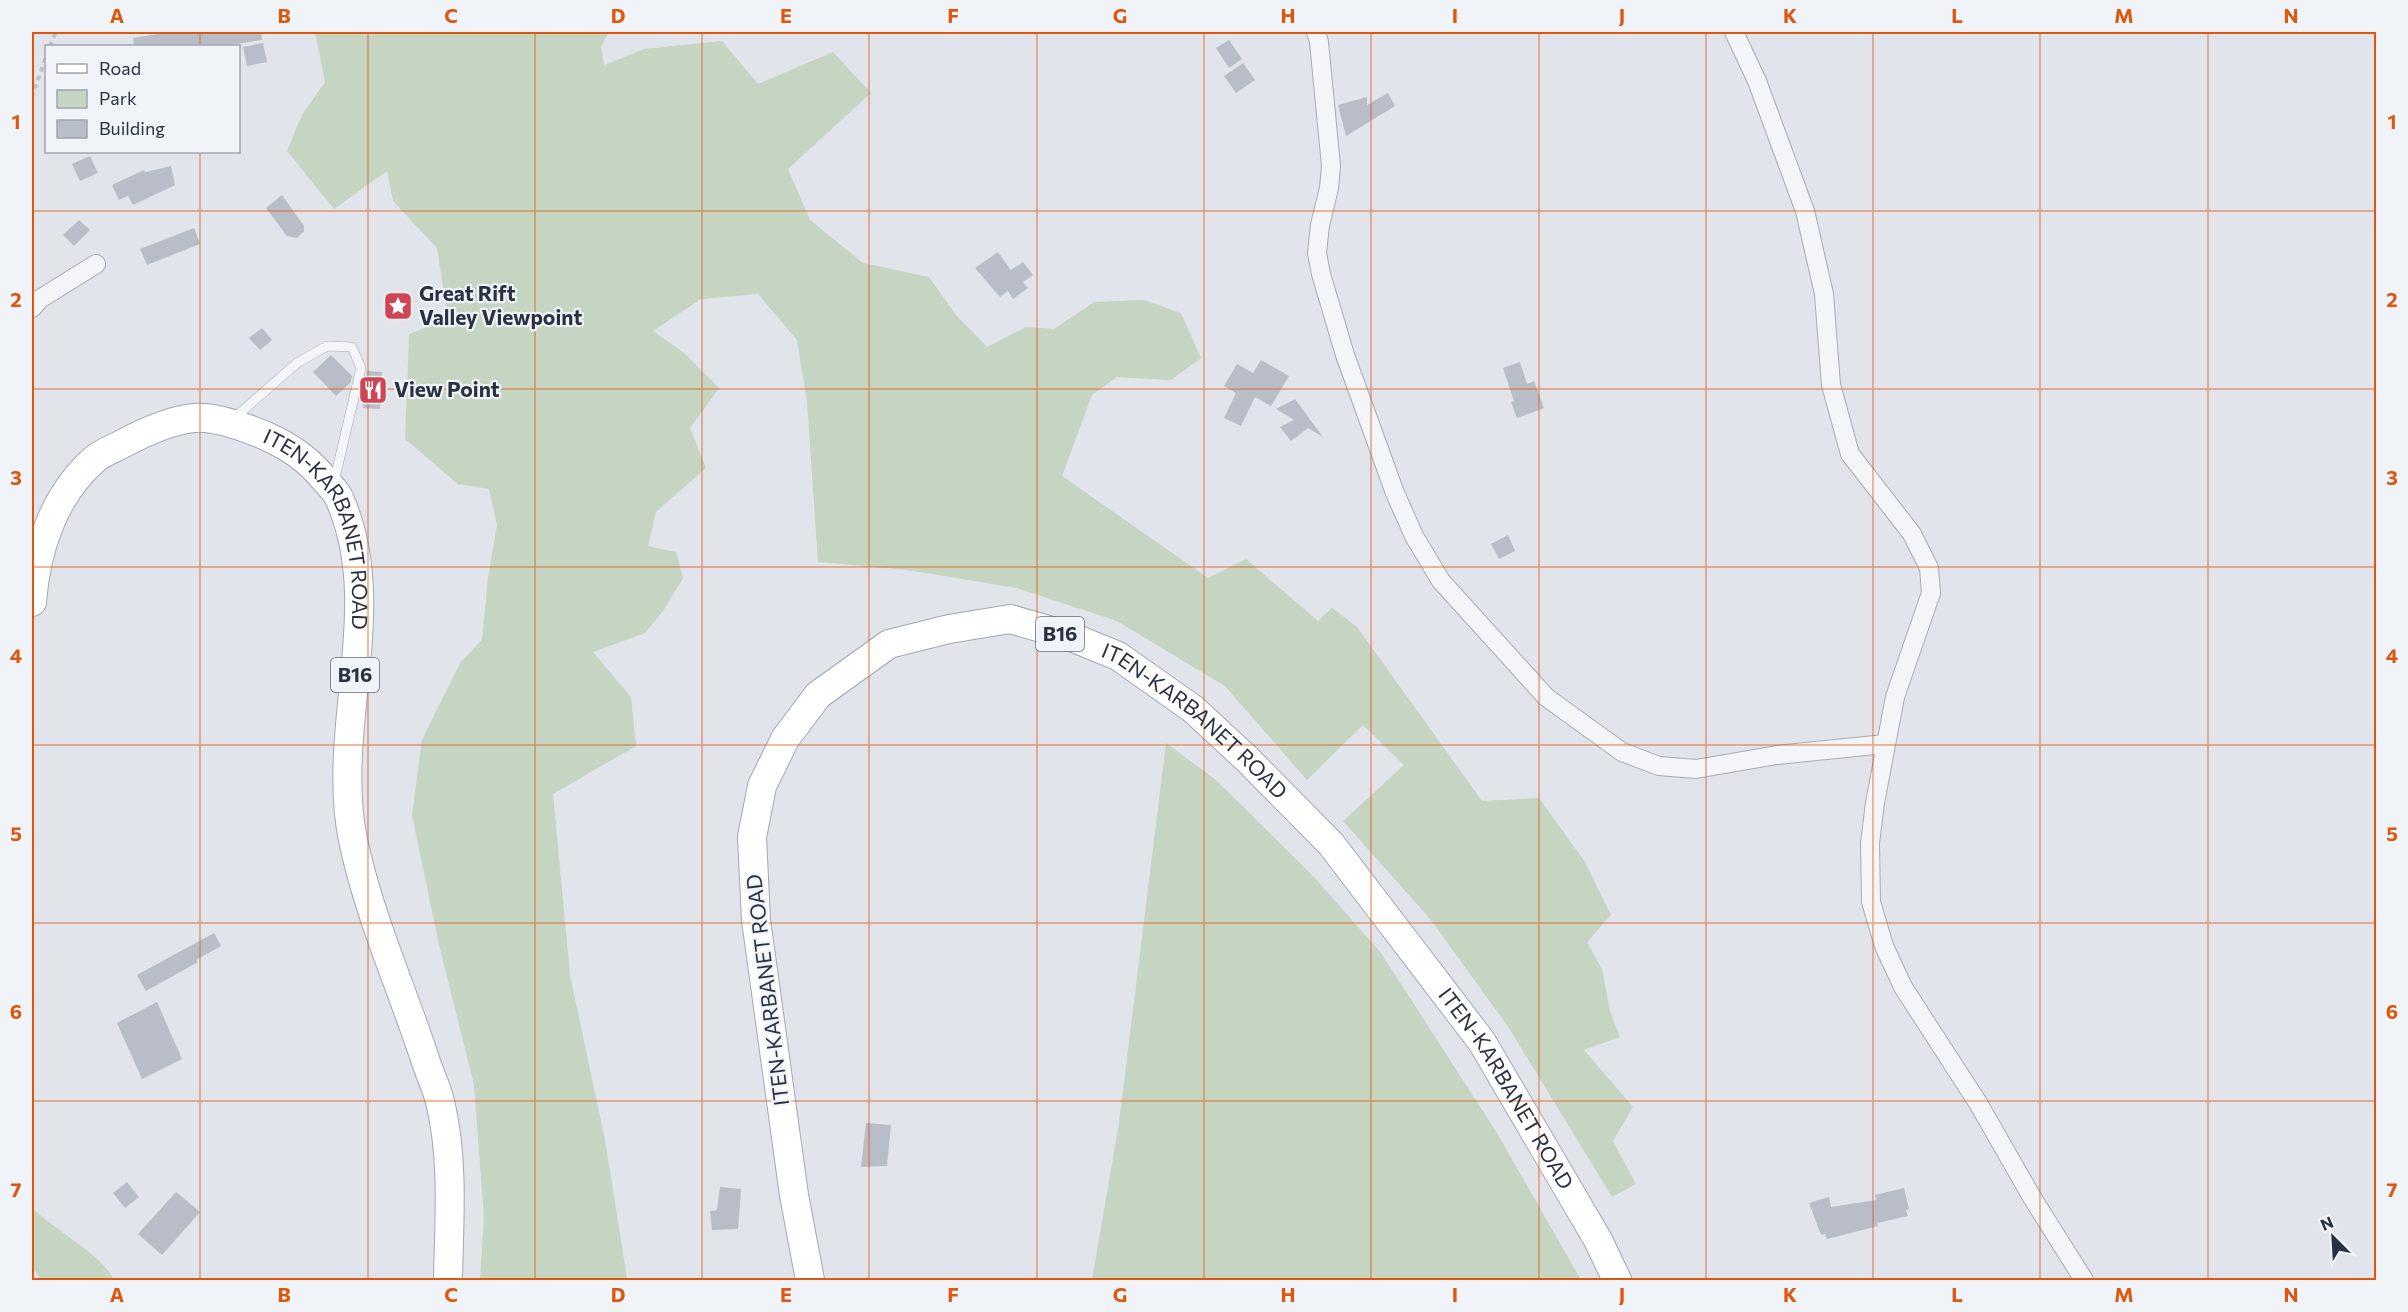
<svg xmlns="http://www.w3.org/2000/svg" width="2408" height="1312" font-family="Commissioner,sans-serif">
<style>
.green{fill:#c6d4c2}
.building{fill:#b8bdc7}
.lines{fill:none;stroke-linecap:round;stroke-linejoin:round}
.lane-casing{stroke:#a6abb4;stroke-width:10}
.street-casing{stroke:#a6abb4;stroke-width:20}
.primary-casing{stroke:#a0a8b6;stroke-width:30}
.path{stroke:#bfc2c9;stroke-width:4;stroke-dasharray:4.5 4.5;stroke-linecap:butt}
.lane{stroke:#f4f5f8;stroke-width:9}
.street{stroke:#f4f5f8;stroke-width:18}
.primary{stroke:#fff;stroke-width:28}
.grid{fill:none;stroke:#de570f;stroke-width:1.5;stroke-opacity:0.55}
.labels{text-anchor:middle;stroke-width:4.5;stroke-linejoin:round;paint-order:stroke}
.shield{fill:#f0f3f7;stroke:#656b78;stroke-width:1.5}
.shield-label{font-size:20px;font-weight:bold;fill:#293142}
.poi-label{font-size:21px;font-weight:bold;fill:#293142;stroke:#f0f3f7;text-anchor:start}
.street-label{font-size:21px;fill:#293142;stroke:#f0f3f7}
.neatline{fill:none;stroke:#de570f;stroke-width:2}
.grid-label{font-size:20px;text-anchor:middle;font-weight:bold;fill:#de570f}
</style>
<rect width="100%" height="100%" fill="#e1e4ea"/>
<g class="green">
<polygon points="315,32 609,32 601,47 604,65 644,49 722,41 758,84 833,52 871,93 788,169 810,220 863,263 929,277 956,315 987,347 1026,327 1054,329 1094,302 1143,300 1181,313 1201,358 1171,380 1117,377 1092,395 1062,476 1208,578 1246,559 1318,621 1332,608 1357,627 1482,801 1539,798 1585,862 1611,915 1587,942 1602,969 1610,1011 1620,1037 1584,1050 1633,1107 1613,1141 1636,1184 1612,1197 1509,1028 1431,920 1343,821 1404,765 1363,725 1307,780 1225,686 1117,621 1017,588 907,570 818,562 807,402 797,340 758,294 701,299 653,331 684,353 719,388 690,428 706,468 656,512 648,546 676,552 683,578 663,611 645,633 593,652 631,697 636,746 553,794 570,975 605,1140 627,1278 623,1280 480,1280 484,1217 474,1085 439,945 412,815 422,740 460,663 482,640 488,578 497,525 489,489 458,484 405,439 409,334 448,319 437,248 393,201 387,171 334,209 287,151 302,115 325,82"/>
<polygon points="1166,743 1216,780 1315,878 1381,953 1497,1133 1581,1280 1092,1280 1119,1123"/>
<path d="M32 1207C53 1230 102 1254 114 1280H41L32 1266Z"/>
</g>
<g class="building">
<polygon points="170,32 261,32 262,40 225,46 134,46 133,38"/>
<polygon points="1229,40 1242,59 1229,68 1216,48"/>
<polygon points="263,43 267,62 247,66 243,47"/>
<polygon points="1243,63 1255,80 1236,93 1224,76"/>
<polygon points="1388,93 1395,106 1346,136 1338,105 1367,97 1367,105"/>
<polygon points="90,156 98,173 80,181 72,164"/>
<polygon points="171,166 175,185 133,205 128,196 119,200 112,185 144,170 146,172"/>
<polygon points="282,195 304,226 304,231 297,238 287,236 266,208"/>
<polygon points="79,220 90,230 74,246 63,235"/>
<polygon points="194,228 200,244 147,265 140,249"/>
<polygon points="998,252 1011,270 1023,262 1033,275 1023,282 1028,288 1013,299 1008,291 1000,297 975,268"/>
<polygon points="262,328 272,340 260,350 249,338"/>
<polygon points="331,355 352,376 351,382 336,396 313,372"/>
<polygon points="1261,360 1289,376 1271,406 1255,397 1241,426 1224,418 1236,393 1224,386 1237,364 1253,373"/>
<polygon points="1520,362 1527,384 1534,381 1544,408 1517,418 1511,402 1514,401 1503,368"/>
<polygon points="367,371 382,372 380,409 363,408"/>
<polygon points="1295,399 1323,437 1308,428 1291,441 1280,427 1294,420 1276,409"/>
<polygon points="1508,535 1515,551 1499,559 1491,544"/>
<polygon points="214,933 221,946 196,960 198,962 146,991 137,975"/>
<polygon points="157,1002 182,1059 142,1079 117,1023"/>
<polygon points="866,1123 891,1125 887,1166 861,1167"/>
<polygon points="127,1182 139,1197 125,1208 113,1193"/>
<polygon points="720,1187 741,1189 738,1229 712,1230 710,1211 717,1210"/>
<polygon points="1904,1188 1909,1209 1906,1210 1908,1216 1877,1223 1878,1226 1827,1239 1825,1234 1821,1235 1809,1203 1829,1197 1831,1207 1876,1200 1875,1195"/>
<polygon points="176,1192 200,1212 162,1255 138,1234"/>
</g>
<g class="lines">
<g class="lane-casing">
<polyline id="lane" points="232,420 297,363 327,346 352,347 361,368 334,482"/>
</g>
<g class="street-casing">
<g id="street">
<polyline points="1316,32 1319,42 1331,166 1329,188 1320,225 1317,253 1321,274 1345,355 1395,493 1414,536 1441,581 1546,697 1622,752 1659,766 1696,769 1777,755 1885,744"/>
<polyline points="1734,32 1757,81 1805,211 1824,294 1831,385 1850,454 1912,534 1929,568 1931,593 1895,697 1875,803 1870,843 1871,902 1884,946 1903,987 1978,1103 2033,1199 2084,1280"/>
<polyline points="32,308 40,299 96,264"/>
</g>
</g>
<g class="primary-casing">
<g id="primary">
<path id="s1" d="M32 602C36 549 54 494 96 458 104 452 115 448 124 443 143 433 171 420 194 418 215 416 247 428 266 436 290 447 308 459 325 480 330 486 337 492 340 500 387 609 330 727 353 840 369 916 401 986 425 1059 430 1075 438 1090 441 1106 454 1163 449 1223 448 1280"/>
<path id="s2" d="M810 1280 794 1195 756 920 752 837 762 786 785 739 818 695 889 644 949 629 1010 619 1069 636 1118 656 1193 709 1247 759 1331 844 1482 1042 1598 1240 1617 1280"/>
</g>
</g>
<g class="path">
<polyline points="50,46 56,32"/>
<polyline points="32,97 46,57"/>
</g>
<use href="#lane" class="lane"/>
<use href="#street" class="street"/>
<use href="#primary" class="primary"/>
</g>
<path class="grid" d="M200 32V46M368 32V1280M535 32V1280M702 32V1280M869 32V1280M1037 32V1280M1204 32V1280M1371 32V1280M1539 32V1280M1706 32V1280M1873 32V1280M2040 32V1280M2208 32V1280M200 152V1280M32 211H2376M32 389H2376M32 567H2376M32 745H2376M32 923H2376M32 1101H2376"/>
<defs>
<g id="sight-square" transform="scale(1.5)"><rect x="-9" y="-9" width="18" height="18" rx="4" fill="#d04453" stroke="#f0f3f7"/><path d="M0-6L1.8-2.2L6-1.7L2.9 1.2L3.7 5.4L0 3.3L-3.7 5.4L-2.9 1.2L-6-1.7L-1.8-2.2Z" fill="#fff"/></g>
<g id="restaurant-square" transform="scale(1.5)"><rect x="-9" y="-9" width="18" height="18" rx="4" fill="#d04453" stroke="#f0f3f7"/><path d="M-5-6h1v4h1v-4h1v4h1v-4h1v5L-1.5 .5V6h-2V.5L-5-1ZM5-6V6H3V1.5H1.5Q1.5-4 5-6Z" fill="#fff"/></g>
</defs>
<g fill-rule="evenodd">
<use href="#sight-square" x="398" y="306"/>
<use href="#restaurant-square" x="373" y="390"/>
</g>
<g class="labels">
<g class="shield">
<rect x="1036" y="617" width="48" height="34" rx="4.5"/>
<rect x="331" y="658" width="48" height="34" rx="4.5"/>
</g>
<g class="shield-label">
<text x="1060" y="641">B16</text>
<text x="355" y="682">B16</text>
</g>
<g class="poi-label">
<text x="419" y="301">Great Rift<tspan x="419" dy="24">Valley Viewpoint</tspan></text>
<text x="394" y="397">View Point</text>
</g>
<g class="street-label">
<text dy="7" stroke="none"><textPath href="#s1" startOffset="458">ITEN-KARBANET ROAD</textPath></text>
<text dy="7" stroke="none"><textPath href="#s2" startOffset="1032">ITEN-KARBANET ROAD</textPath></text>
<text transform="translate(768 990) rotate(-97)" y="7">ITEN-KARBANET ROAD</text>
<text dy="7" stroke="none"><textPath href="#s2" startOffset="1518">ITEN-KARBANET ROAD</textPath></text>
</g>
</g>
<rect width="2408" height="1312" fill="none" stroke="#f0f3f7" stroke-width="66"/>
<rect x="45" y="45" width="195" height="108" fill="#f0f3f7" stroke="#a0a5af" stroke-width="1.5"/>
<rect x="57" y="64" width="30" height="9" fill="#ffffff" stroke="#a0a5af" stroke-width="1.5"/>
<text x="99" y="75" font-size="18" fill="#293142">Road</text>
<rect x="57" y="90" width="30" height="18" fill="#c6d4c2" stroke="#a0a5af" stroke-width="1.5"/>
<text x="99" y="105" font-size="18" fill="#293142">Park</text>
<rect x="57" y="120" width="30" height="18" fill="#b8bdc7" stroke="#a0a5af" stroke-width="1.5"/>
<text x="99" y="135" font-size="18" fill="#293142">Building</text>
<g transform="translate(2333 1237) rotate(336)" stroke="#f0f3f7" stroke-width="4.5" paint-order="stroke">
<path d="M0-4.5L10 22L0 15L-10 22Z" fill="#293142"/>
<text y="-9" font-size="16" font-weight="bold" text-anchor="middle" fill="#293142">N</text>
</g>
<rect x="33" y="33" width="2342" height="1246" class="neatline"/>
<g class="grid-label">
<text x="117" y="23">A</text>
<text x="284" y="23">B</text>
<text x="451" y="23">C</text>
<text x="618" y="23">D</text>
<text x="786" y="23">E</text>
<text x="953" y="23">F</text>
<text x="1120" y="23">G</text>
<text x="1288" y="23">H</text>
<text x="1455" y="23">I</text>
<text x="1622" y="23">J</text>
<text x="1790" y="23">K</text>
<text x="1957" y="23">L</text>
<text x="2124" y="23">M</text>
<text x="2291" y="23">N</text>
<text x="16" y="129">1</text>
<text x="2392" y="129">1</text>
<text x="16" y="307">2</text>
<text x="2392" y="307">2</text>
<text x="16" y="485">3</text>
<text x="2392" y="485">3</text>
<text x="16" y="663">4</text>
<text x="2392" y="663">4</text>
<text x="16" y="841">5</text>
<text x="2392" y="841">5</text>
<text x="16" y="1019">6</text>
<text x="2392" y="1019">6</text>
<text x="16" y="1197">7</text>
<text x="2392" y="1197">7</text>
<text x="117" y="1302">A</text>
<text x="284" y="1302">B</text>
<text x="451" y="1302">C</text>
<text x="618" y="1302">D</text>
<text x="786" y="1302">E</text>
<text x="953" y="1302">F</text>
<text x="1120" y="1302">G</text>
<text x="1288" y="1302">H</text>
<text x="1455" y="1302">I</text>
<text x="1622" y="1302">J</text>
<text x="1790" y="1302">K</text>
<text x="1957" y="1302">L</text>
<text x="2124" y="1302">M</text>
<text x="2291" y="1302">N</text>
</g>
</svg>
